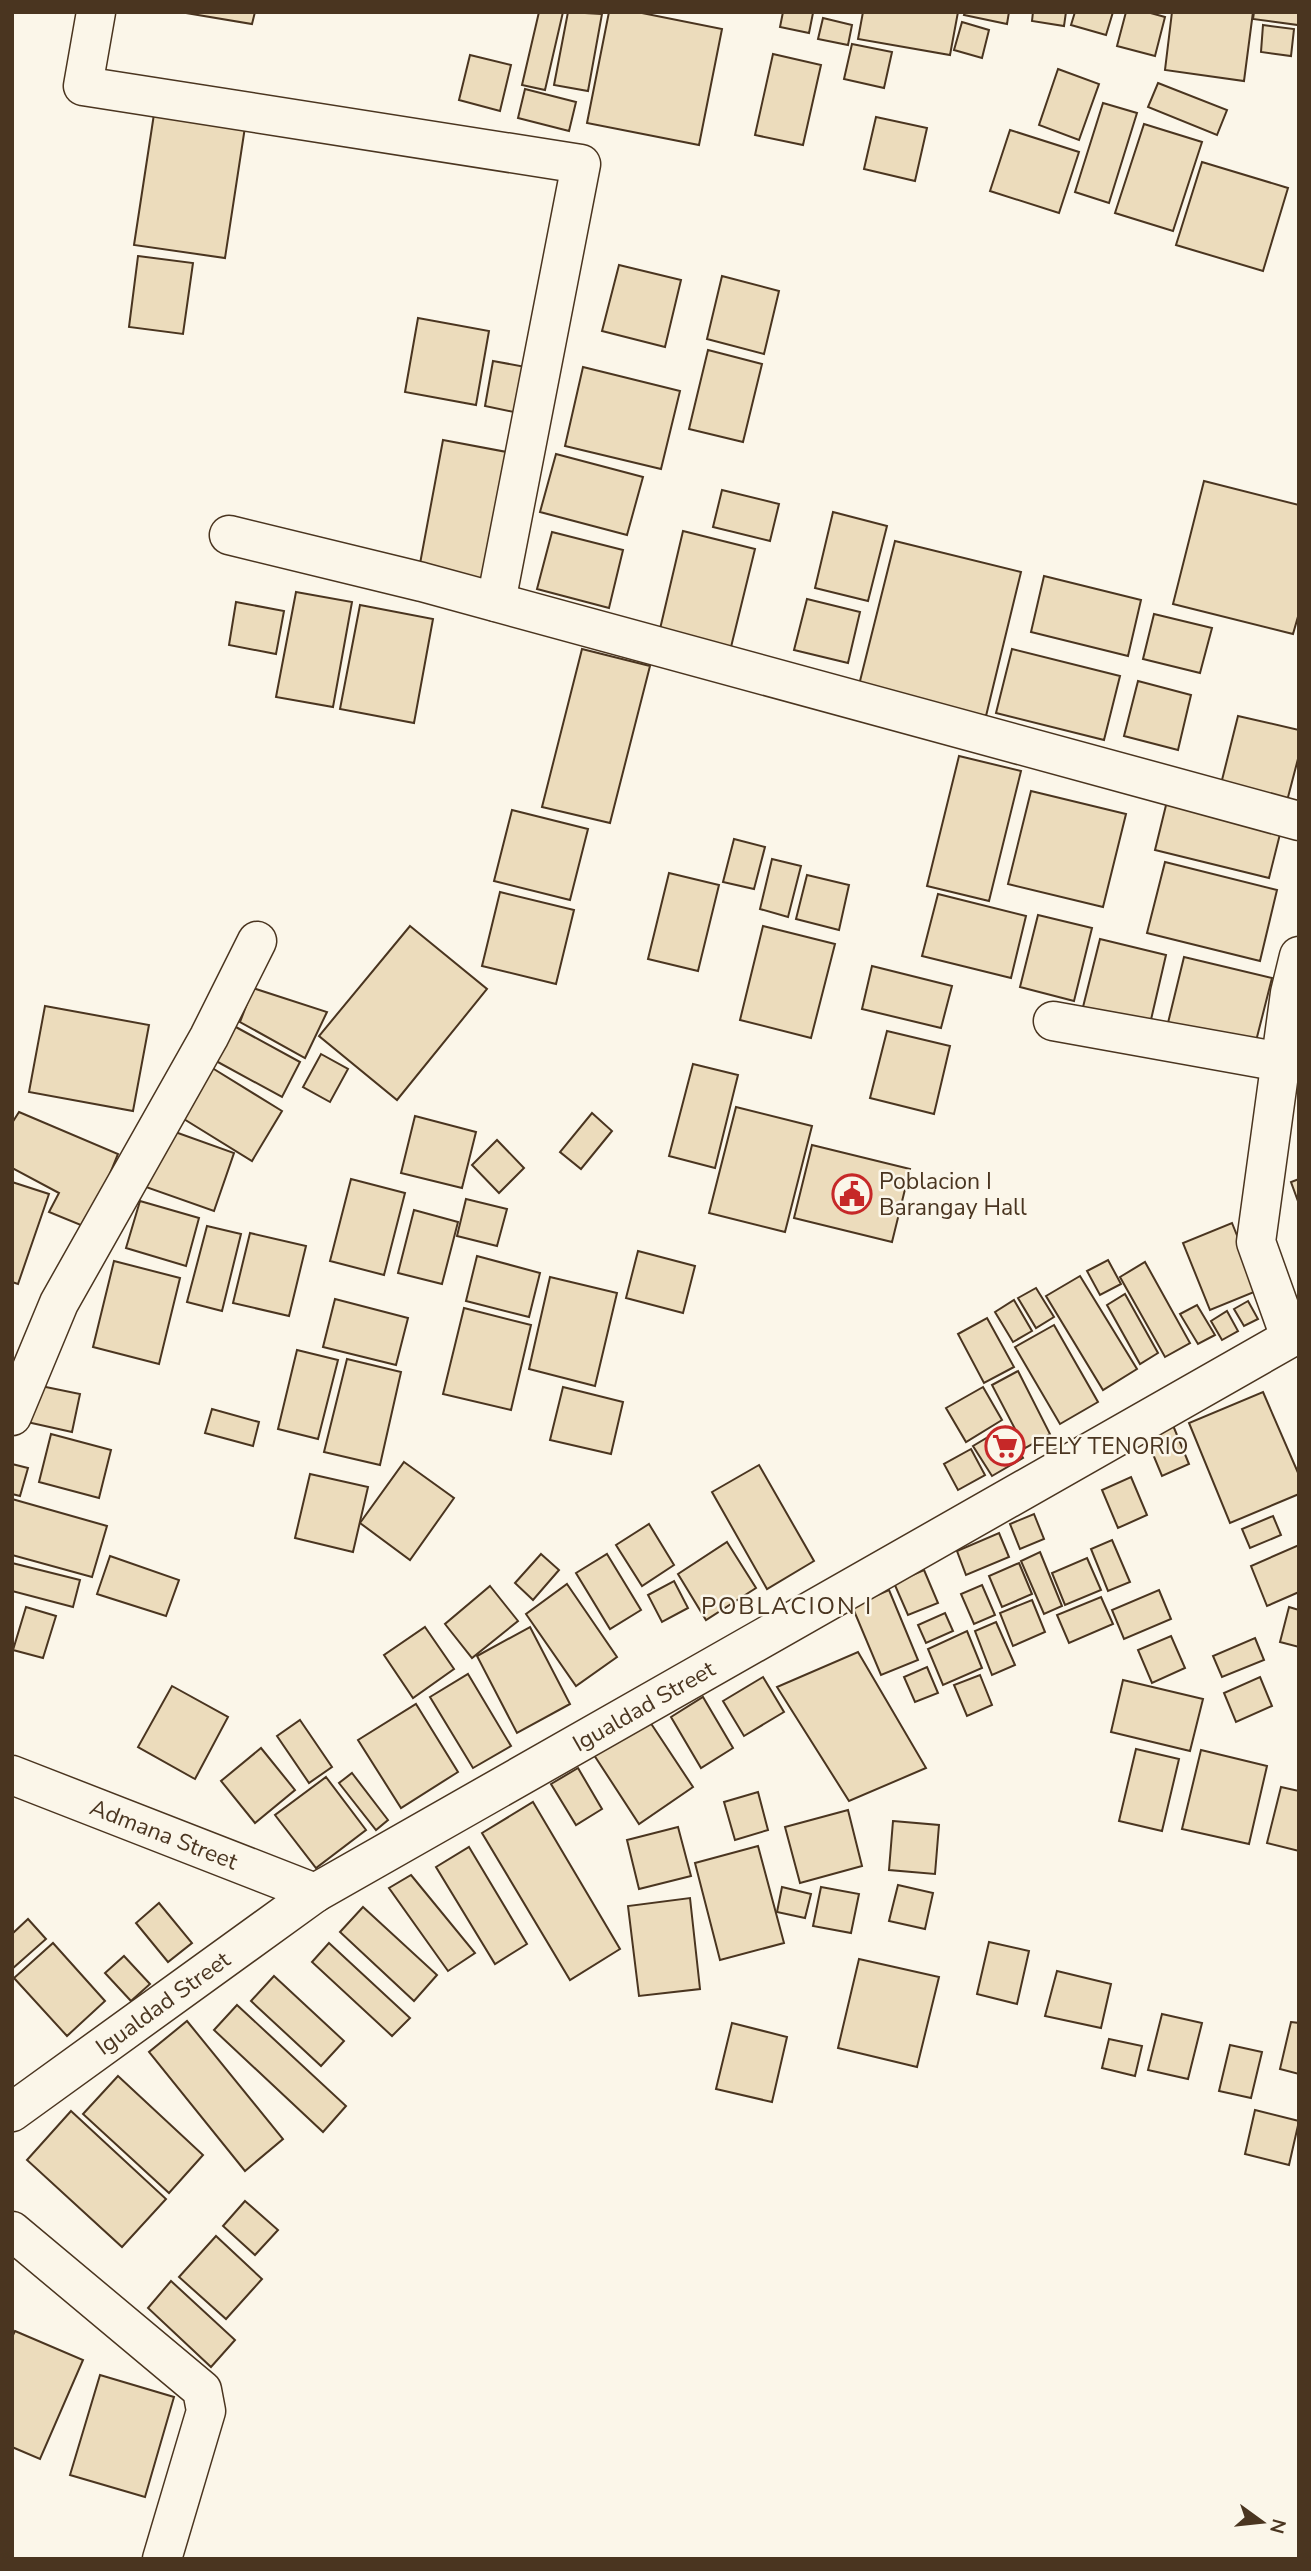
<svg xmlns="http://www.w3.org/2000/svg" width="1311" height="2571" font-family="'Nunito Sans',sans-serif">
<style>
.building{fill:#ecdcbc;stroke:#4a3520;stroke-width:2}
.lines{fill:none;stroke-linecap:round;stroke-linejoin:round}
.minor-casing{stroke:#4a3520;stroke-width:41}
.tertiary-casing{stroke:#4a3520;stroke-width:41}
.minor{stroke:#fbf6e9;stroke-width:38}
.tertiary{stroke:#fbf6e9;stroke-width:38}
.labels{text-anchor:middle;stroke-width:5;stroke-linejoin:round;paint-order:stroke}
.poi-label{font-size:23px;fill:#4a3520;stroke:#fbf6e9;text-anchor:start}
.street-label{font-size:23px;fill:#4a3520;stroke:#fbf6e9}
.neighbourhood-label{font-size:24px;letter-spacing:2px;fill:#4a3520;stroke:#fbf6e9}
</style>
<rect width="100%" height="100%" fill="#fbf6e9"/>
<g class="building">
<polygon points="180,12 255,12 252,24"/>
<polygon points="539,12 563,12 545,90 522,85"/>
<polygon points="568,12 602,14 588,91 554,85"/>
<polygon points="609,12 637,12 722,29 699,145 587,123"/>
<polygon points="783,12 813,13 809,33 780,27"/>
<polygon points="863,12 958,12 950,55 858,39"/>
<polygon points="965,12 1009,12 1007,24 964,15"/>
<polygon points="1033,12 1066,12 1064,26 1032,21"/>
<polygon points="1075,12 1113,12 1106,35 1071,25"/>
<polygon points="1126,12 1147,12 1165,17 1155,56 1117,46"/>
<polygon points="1172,12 1253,12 1244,81 1165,70"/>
<polygon points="1254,12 1299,12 1298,25 1253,19"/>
<polygon points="823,18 852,25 848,45 818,39"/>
<polygon points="962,22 989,30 982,58 954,50"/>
<polygon points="1263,25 1294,29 1291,56 1261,52"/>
<polygon points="852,44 892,52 884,88 844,79"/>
<polygon points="773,54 821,65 803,145 755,135"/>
<polygon points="470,55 511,65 500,111 459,100"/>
<polygon points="1058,69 1099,84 1079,140 1039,125"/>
<polygon points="1158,83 1227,110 1217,135 1148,107"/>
<polygon points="525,89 576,102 569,131 518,118"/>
<polygon points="1103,103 1137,113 1109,203 1075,192"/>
<polygon points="154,114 245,127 225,258 134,245"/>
<polygon points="876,117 927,128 915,181 864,169"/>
<polygon points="1144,124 1202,142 1173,231 1115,213"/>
<polygon points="1010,130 1079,152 1059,213 990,191"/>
<polygon points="1202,162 1288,188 1263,271 1176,245"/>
<polygon points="138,256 193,263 183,334 129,327"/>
<polygon points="619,265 681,280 665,347 602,331"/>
<polygon points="722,276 779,291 764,354 707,339"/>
<polygon points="418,318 489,331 476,405 405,392"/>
<polygon points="708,350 762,364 743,442 689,429"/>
<polygon points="493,361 531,368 523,414 485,406"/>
<polygon points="583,367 680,391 661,469 565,446"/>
<polygon points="443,440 512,453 488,581 419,569"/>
<polygon points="556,454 643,477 627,535 540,512"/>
<polygon points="1204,481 1299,505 1299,613 1293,634 1173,604"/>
<polygon points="722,490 779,504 770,541 713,527"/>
<polygon points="833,512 887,526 868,601 815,588"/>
<polygon points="683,531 755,549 731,647 660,629"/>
<polygon points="552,532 623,550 609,608 537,589"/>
<polygon points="895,541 1021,572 986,716 859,685"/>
<polygon points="1044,576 1141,600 1128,656 1031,632"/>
<polygon points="296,592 352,602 333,707 276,697"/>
<polygon points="807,599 860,612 848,663 794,650"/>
<polygon points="236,602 284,611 276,654 229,645"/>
<polygon points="360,605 433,619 414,723 340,709"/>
<polygon points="1154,614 1212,628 1200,673 1143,659"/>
<polygon points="582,649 650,666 610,823 542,807"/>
<polygon points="1012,649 1120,676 1104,740 996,713"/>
<polygon points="1138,681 1191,695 1178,750 1124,736"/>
<polygon points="1238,716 1299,730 1299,755 1287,801 1221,784"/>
<polygon points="959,756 1021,771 989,901 927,886"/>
<polygon points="1031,791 1126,814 1103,907 1008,884"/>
<polygon points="1169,793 1283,822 1269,878 1155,850"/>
<polygon points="512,810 588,829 570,900 494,881"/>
<polygon points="734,839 765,847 754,889 723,882"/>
<polygon points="772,859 801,866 788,917 760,909"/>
<polygon points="1165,862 1277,890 1260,961 1147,933"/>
<polygon points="669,873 719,885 698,971 648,959"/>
<polygon points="807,875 849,885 839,930 796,919"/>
<polygon points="500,892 574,910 556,984 482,966"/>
<polygon points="938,894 1026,916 1011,978 922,956"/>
<polygon points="1038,915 1092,928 1074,1001 1020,987"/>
<polygon points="410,926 487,989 397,1100 319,1036"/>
<polygon points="763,926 835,944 811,1038 740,1020"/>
<polygon points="1100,939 1166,955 1150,1024 1083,1007"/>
<polygon points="1184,957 1272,978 1254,1049 1167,1027"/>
<polygon points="872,966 952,986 941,1028 862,1009"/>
<polygon points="253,988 327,1012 305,1058 240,1022"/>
<polygon points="45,1006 149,1025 133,1111 29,1092"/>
<polygon points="234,1026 300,1062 282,1097 216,1061"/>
<polygon points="887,1031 950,1046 934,1114 870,1098"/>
<polygon points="321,1054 348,1069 330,1102 303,1087"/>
<polygon points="693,1064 738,1075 715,1168 669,1156"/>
<polygon points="209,1066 282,1111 252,1161 179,1116"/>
<polygon points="736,1107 812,1126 785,1232 709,1213"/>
<polygon points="19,1112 118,1154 88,1228 49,1212 59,1193 12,1168 12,1123"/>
<polygon points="592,1113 612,1131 581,1169 560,1152"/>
<polygon points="415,1116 476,1132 462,1188 401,1173"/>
<polygon points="164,1128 234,1153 214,1211 143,1186"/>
<polygon points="497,1140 524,1168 499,1193 472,1165"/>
<polygon points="812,1145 910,1169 892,1242 794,1218"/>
<polygon points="351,1179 405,1193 384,1275 330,1261"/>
<polygon points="1299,1179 1299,1204 1291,1182"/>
<polygon points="12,1182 49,1194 18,1284 12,1282"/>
<polygon points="466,1199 507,1209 497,1246 457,1236"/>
<polygon points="140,1201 199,1218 186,1266 126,1248"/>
<polygon points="414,1210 458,1222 442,1284 398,1273"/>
<polygon points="1232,1223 1259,1290 1210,1310 1183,1243"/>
<polygon points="207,1226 241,1234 222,1311 187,1302"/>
<polygon points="250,1233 306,1246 289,1316 233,1303"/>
<polygon points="638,1251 695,1266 683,1313 626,1298"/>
<polygon points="477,1256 540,1273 529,1317 466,1301"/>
<polygon points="1108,1260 1121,1284 1100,1295 1087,1271"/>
<polygon points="114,1261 180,1278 159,1364 93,1347"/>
<polygon points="1145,1262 1190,1343 1165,1357 1120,1277"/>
<polygon points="1080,1276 1137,1369 1103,1390 1046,1296"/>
<polygon points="550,1277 617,1293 595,1386 529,1369"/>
<polygon points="1036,1288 1054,1317 1036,1328 1018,1298"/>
<polygon points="1125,1294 1158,1353 1140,1364 1107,1305"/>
<polygon points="335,1299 408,1318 396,1365 323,1347"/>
<polygon points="1014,1300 1032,1331 1013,1342 995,1312"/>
<polygon points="1248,1301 1258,1319 1244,1326 1234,1309"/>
<polygon points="1197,1305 1215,1335 1198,1344 1180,1314"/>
<polygon points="464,1308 531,1325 511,1410 443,1394"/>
<polygon points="1227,1311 1238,1331 1222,1340 1211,1321"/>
<polygon points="987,1318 1014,1367 984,1383 958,1334"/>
<polygon points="1054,1325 1098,1402 1060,1424 1015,1347"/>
<polygon points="297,1350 338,1360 318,1439 278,1429"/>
<polygon points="347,1359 401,1372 380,1465 324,1452"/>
<polygon points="1018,1371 1050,1434 1025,1448 992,1385"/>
<polygon points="36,1385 80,1394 72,1432 27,1422"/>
<polygon points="563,1387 623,1402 611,1454 550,1440"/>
<polygon points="983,1387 1002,1420 966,1442 946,1408"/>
<polygon points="1263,1392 1299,1475 1299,1494 1230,1523 1189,1423"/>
<polygon points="212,1409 259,1422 253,1446 205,1433"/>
<polygon points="1172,1423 1189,1464 1162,1476 1145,1435"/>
<polygon points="1005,1427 1023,1458 992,1476 973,1446"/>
<polygon points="51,1434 111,1450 99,1498 39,1482"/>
<polygon points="971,1449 985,1475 958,1490 944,1464"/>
<polygon points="404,1462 454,1498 410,1560 360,1523"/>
<polygon points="12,1464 28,1468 20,1496 12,1494"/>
<polygon points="759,1465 814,1561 767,1589 712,1492"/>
<polygon points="310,1474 368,1487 353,1552 295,1538"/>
<polygon points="1131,1477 1147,1515 1118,1528 1102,1490"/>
<polygon points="12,1499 107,1526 92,1577 12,1555"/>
<polygon points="1034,1514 1044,1539 1020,1549 1010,1524"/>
<polygon points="1273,1516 1281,1535 1250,1548 1242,1529"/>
<polygon points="649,1524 674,1565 642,1586 616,1545"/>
<polygon points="999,1533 1009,1557 966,1575 957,1551"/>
<polygon points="1112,1540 1130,1582 1108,1591 1091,1549"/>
<polygon points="727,1542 756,1588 706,1620 678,1574"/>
<polygon points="1299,1545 1299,1592 1267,1606 1251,1566"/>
<polygon points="1040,1552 1062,1606 1044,1614 1021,1561"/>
<polygon points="541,1554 559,1570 533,1600 515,1583"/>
<polygon points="607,1554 641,1610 610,1629 576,1573"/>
<polygon points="110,1556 179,1580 166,1616 97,1594"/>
<polygon points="1087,1558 1101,1590 1065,1605 1052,1573"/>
<polygon points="12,1563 80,1580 73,1607 12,1591"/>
<polygon points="1019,1563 1032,1594 1002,1607 989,1576"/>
<polygon points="924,1570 938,1603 908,1615 894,1583"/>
<polygon points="674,1581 688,1608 662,1622 648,1595"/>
<polygon points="567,1584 617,1657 576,1686 526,1614"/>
<polygon points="982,1585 995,1615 974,1624 961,1594"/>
<polygon points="490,1586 518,1621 472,1658 445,1624"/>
<polygon points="889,1590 918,1660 881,1675 852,1606"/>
<polygon points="1159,1590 1171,1619 1124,1639 1112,1610"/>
<polygon points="1101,1597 1113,1624 1069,1643 1057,1615"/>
<polygon points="1032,1600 1045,1632 1013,1646 1000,1613"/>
<polygon points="26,1607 56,1616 43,1658 13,1650"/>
<polygon points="1289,1607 1299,1610 1299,1647 1280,1642"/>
<polygon points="945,1613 953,1631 926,1643 918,1625"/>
<polygon points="996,1622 1015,1665 992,1675 975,1631"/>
<polygon points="425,1627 454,1669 413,1698 384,1655"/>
<polygon points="530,1627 570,1704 517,1733 477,1656"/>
<polygon points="967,1631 982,1668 943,1685 928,1649"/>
<polygon points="1171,1636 1185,1668 1152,1683 1138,1650"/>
<polygon points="1255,1638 1264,1660 1222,1677 1213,1656"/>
<polygon points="858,1652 926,1768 849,1801 777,1687"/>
<polygon points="927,1667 938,1693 915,1702 904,1677"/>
<polygon points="468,1674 511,1746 473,1768 430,1697"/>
<polygon points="980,1675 992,1705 967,1716 954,1685"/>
<polygon points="763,1677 784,1712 744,1736 723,1701"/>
<polygon points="1260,1677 1272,1706 1236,1722 1224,1693"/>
<polygon points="1123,1680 1203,1699 1190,1751 1111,1732"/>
<polygon points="172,1686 228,1717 195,1779 138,1747"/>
<polygon points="703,1697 733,1748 701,1768 671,1717"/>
<polygon points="416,1704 458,1772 401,1808 358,1740"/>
<polygon points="648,1719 693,1787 639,1824 594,1755"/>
<polygon points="300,1720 332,1767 309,1783 277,1736"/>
<polygon points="261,1748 295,1790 255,1823 221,1781"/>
<polygon points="1136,1749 1179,1759 1162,1831 1119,1821"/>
<polygon points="1201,1750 1267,1766 1249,1844 1182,1829"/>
<polygon points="578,1768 602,1809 576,1825 551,1784"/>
<polygon points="352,1773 388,1820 376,1830 339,1783"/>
<polygon points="326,1777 366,1830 316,1868 275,1815"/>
<polygon points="1281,1787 1299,1791 1299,1851 1267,1843"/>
<polygon points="758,1792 768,1830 735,1840 724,1802"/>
<polygon points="533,1802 620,1949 570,1980 482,1833"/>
<polygon points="848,1810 862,1866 800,1883 785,1827"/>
<polygon points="893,1821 939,1825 935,1874 889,1870"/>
<polygon points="678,1827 691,1876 639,1889 627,1840"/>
<polygon points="758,1846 784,1943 720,1960 695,1863"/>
<polygon points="469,1847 527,1944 495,1964 436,1867"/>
<polygon points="411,1875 475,1953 448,1971 389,1888"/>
<polygon points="898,1885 933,1893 925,1929 889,1921"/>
<polygon points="782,1887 811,1894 805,1918 777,1912"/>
<polygon points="821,1887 859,1894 851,1933 813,1926"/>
<polygon points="690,1898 700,1989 639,1996 628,1906"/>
<polygon points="159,1903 192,1943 168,1962 136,1923"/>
<polygon points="363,1907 437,1975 414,2001 340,1932"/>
<polygon points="28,1919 46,1939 12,1969 12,1934"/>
<polygon points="989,1942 1029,1951 1017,2004 977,1994"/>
<polygon points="53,1943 105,2001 67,2036 14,1978"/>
<polygon points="329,1943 410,2018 392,2036 312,1962"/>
<polygon points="124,1956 150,1984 131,2001 105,1973"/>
<polygon points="859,1959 939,1977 917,2067 838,2048"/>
<polygon points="1057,1971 1111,1984 1101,2028 1045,2016"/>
<polygon points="274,1976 344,2041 321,2066 251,2001"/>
<polygon points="237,2005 346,2106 323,2132 214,2030"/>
<polygon points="1162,2014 1202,2023 1188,2079 1148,2070"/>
<polygon points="187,2021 283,2139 245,2171 149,2052"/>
<polygon points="1291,2022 1299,2023 1299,2074 1280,2069"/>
<polygon points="732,2023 787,2037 772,2102 716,2089"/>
<polygon points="1109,2039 1142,2046 1135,2076 1102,2068"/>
<polygon points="1230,2045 1262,2052 1251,2098 1219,2091"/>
<polygon points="118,2076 203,2155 169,2193 83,2114"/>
<polygon points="1255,2110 1299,2121 1289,2165 1245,2154"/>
<polygon points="71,2111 166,2199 122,2247 27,2160"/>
<polygon points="245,2201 278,2230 255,2255 223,2226"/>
<polygon points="216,2236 262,2279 226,2319 179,2277"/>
<polygon points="171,2281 235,2340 211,2367 148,2308"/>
<polygon points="15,2331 83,2360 40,2459 12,2447 12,2337"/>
<polygon points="100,2375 174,2397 145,2497 70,2475"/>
</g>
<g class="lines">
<g class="minor-casing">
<g id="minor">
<polyline points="96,12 83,86 581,164 496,602"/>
<polyline points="229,535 422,582 1299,821"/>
<polyline points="1053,1021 1281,1062"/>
<polyline points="1290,1337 1256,1242 1290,993 1299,956"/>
<polyline points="12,1416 59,1303 209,1037 257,941"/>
<path id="s1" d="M12 1775 315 1893"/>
<polyline points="12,2231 202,2390 206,2411 162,2559"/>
</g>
</g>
<g class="tertiary-casing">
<g id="tertiary">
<path id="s2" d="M12 2112 315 1893 1299 1333"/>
</g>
</g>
<use href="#minor" class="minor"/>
<use href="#tertiary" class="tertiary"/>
</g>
<defs>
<g id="civic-ring" transform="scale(2.0125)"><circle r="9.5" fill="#fbf6e9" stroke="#c62828" stroke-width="1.5"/><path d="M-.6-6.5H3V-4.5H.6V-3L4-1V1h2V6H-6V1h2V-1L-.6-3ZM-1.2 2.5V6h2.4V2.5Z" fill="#c62828"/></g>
<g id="supermarket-ring" transform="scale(2.0125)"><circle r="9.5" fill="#fbf6e9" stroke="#c62828" stroke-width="1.5"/><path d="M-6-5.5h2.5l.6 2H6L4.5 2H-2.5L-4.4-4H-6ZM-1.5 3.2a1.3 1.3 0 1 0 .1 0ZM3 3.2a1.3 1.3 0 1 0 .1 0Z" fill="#c62828"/></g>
</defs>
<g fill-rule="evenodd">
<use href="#civic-ring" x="852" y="1194"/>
<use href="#supermarket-ring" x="1005" y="1446"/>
</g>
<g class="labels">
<g class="poi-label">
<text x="879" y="1189">Poblacion I<tspan x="879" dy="26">Barangay Hall</tspan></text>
<text x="1032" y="1454">FELY TENORIO</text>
</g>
<g class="street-label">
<text dy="8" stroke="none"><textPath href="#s2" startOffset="752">Igualdad Street</textPath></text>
<text dy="8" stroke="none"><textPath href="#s1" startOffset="163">Admana Street</textPath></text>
<text dy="8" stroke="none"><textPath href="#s2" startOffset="186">Igualdad Street</textPath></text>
</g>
<g class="neighbourhood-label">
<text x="787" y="1614">POBLACION I</text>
</g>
</g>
<rect width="1311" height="2571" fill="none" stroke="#4a3520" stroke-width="28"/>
<g transform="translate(1262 2522) rotate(105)" stroke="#fbf6e9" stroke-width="5" paint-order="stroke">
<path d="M0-5L12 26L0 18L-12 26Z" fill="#4a3520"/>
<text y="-10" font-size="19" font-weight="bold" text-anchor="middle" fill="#4a3520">N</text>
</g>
</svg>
